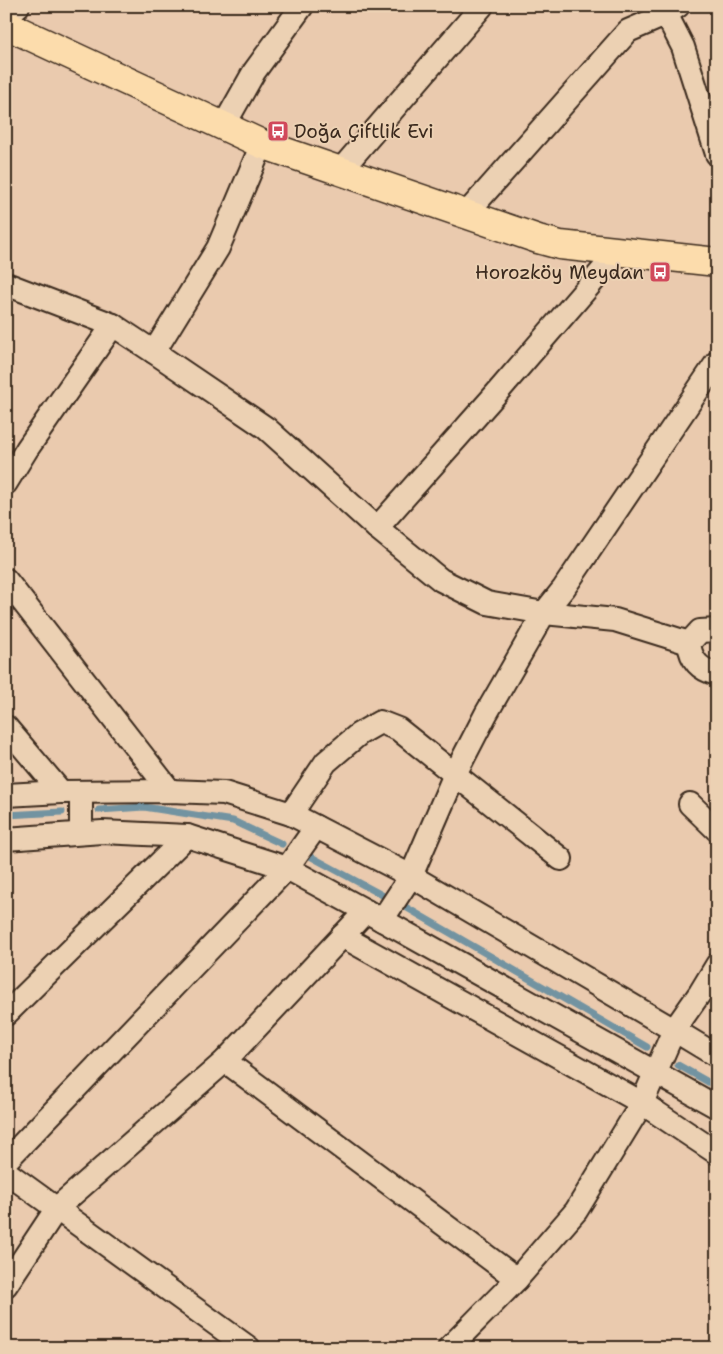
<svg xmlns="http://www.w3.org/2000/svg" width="723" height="1354" font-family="'Shantell Sans',sans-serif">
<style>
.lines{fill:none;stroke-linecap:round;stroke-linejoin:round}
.stream{stroke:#7293a1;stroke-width:7}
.minor-casing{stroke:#3b2a1e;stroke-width:26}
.major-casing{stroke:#3b2a1e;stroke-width:31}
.minor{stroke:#ecd1b3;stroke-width:22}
.major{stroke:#fcdcac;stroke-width:28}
.labels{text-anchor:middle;stroke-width:4;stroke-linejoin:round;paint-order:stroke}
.poi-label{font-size:19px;fill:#3b2a1e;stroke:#ecd1b3;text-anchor:start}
</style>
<rect width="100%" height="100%" fill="#eacaae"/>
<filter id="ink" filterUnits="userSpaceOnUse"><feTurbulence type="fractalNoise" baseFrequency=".02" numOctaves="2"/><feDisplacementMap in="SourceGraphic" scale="10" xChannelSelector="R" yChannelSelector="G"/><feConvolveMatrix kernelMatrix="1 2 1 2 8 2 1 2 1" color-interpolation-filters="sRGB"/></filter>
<g filter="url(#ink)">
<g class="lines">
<g class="stream">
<polyline points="99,810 144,807 233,821 282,844"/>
<polyline points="6,815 62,812"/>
<polyline points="306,854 382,895"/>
<polyline points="402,905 647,1047"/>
<polyline points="678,1065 717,1087"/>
</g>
<g class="minor-casing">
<g id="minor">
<polyline points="662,6 683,47 717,154"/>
<polyline points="6,17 18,6"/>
<polyline points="223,127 254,72 302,6"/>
<polyline points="340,171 482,6"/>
<polyline points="466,214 628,31 665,15 678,6"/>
<polyline points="6,284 113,325 154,352 266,428 377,528 441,580 487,603 544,613 615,620 689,643"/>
<polyline points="154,352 218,248 262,144"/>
<polyline points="6,483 27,449 113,325"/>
<polyline points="377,528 495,395 619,251"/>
<polyline points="6,580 170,791"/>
<path d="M717 630 700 631 689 643C691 661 700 670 717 674"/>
<polyline points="6,727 61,792"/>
<polyline points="81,792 81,833"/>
<polyline points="6,795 61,792 170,791 224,793 291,814 411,876 674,1030 717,1056"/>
<polyline points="690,804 717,830"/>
<polyline points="291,814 326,762 359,734 380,722 398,729 561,859"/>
<polyline points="6,839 102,832 187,836 287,868 366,911 717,1107"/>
<polyline points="382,920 411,876 455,774 486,714 544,613 564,588 717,362"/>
<polyline points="342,936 642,1103 717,1153"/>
<polyline points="6,1014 187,836"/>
<polyline points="225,1061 517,1279"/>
<polyline points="6,1161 287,868 316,827"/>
<polyline points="6,1172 249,1348"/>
<polyline points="6,1285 57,1208 225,1061 366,911"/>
<polyline points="449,1348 517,1279 576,1211 642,1103 674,1030 700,993 717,965"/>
</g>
</g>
<g class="major-casing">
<polyline id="major" points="6,25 262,144 538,239 560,245 717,262"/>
</g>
<use href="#minor" class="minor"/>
<use href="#major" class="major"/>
</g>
</g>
<defs>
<g id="bus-square" transform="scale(1.125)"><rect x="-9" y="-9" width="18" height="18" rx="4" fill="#d1495b" stroke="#ecd1b3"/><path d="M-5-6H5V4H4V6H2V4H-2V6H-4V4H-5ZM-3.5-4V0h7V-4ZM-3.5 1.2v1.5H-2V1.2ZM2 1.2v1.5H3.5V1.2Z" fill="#fff"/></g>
</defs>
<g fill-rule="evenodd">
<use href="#bus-square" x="278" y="131"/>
<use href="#bus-square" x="660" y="272"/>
</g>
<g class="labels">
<g class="poi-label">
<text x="294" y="138">Doğa Çiftlik Evi</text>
<text x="644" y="279" text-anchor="end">Horozköy Meydan</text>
</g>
</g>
<rect width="723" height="1354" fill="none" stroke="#ecd1b3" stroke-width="25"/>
<rect x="12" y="12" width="698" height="1329" fill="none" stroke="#3b2a1e" stroke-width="2" filter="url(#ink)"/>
</svg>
